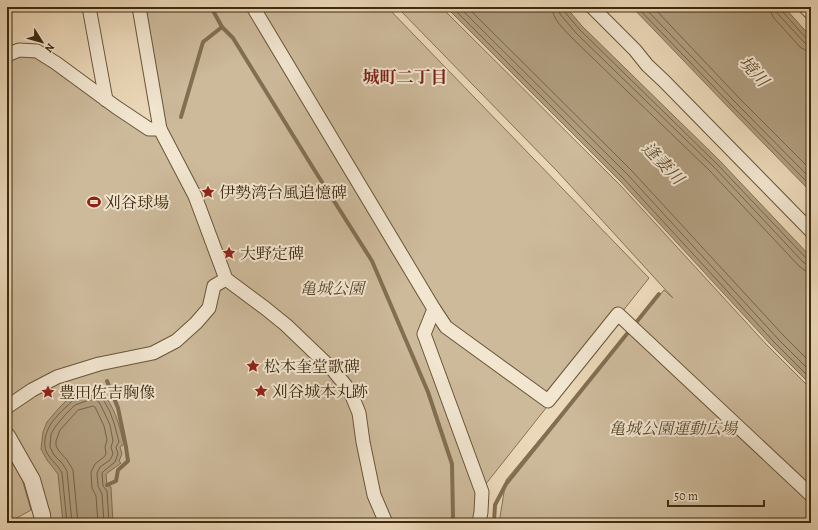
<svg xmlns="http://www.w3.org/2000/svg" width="818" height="530" font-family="Alegreya,'Noto Serif JP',serif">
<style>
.green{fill:#cdba9b;stroke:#857254}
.water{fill:#b09d7e;stroke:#826f51}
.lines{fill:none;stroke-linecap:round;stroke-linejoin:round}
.shore{stroke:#766446;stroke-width:1}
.stream{stroke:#826f51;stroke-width:4}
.minor-casing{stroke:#685638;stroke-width:15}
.tertiary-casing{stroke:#685638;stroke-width:18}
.minor{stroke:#f2e6d1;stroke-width:13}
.tertiary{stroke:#f2e6d1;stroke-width:16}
.labels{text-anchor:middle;stroke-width:4;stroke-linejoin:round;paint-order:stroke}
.poi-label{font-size:16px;fill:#3d2a0e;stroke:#f2e6d1;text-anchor:start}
.park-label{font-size:16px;font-style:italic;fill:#5a472a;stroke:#f2e6d1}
.water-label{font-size:17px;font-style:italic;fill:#604c30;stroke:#f2e6d1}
.neighbourhood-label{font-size:17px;font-weight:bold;fill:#7a1f14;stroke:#f2e6d1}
</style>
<rect width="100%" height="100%" fill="#ebd8b8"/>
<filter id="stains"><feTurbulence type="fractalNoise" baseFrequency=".005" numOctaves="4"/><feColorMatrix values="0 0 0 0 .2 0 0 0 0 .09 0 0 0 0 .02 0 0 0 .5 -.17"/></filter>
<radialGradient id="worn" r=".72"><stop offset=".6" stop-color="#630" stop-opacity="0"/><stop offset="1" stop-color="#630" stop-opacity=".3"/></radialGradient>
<g class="green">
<polygon points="139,7 387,7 649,278 485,485 479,523 43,523 7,436 7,55 37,51 159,129"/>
<polygon points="397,7 441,7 620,185 766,344 811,389 811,523 499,523 506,480 664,290 673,298 557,171"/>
<polygon points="7,454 22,479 31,510 8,523 7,523"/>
</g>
<g class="water">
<polygon points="446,7 566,7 582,26 720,161 811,257 811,385 772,346 621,182"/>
<polygon points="632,7 784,7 811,37 811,192 731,110"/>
<path d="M88 391H100C115 405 119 425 124 444L120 447 122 454 119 461 121 463 106 474 107 485 111 487 113 523H63L58 474 47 460 41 449 43 432 47 422 59 408 70 397Z"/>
</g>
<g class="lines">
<g class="shore">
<polyline points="452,7 624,179 775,343 811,379"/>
<polyline points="459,7 628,175 779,340 811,372"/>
<polyline points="467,7 632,171 783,335 811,363"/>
<path d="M552 7C552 19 564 29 571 37L710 171 799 266 804 270 811 271"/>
<polyline points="558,7 560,14 576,33 714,167 803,262 806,264 811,265"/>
<polyline points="563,7 564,11 579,29 717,164 807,259 811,260"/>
<polyline points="637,7 733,107 811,186"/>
<polyline points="644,7 737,104 811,179"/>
<polyline points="653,7 741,100 811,170"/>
<polyline points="770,7 771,12 773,17 800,47 805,50 811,51"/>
<polyline points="776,7 776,11 778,14 803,41 806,44 811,45"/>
<polyline points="781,7 782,11 806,38 811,40"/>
<path d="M67 523 62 473C58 464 46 457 45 447 43 430 55 417 66 407 69 405 71 402 73 400 81 397 90 395 98 395L103 399 110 412 114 423 119 442 116 447 118 454 115 462 104 471 102 473 103 486 107 491 109 523"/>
<polyline points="72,523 67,471 62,463 54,455 50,447 51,434 55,427 65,415 75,405 89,400 96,400 99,402 105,414 110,425 113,441 111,447 113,454 110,460 100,467 97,473 98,486 102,494 104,523"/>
<polyline points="78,523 73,470 67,460 59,451 56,446 56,441 60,430 70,419 78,410 93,406 95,407 104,426 107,440 105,447 106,453 105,456 95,464 91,472 92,488 96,496 98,523"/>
</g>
<g class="stream">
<polyline points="211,7 222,27 233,38 315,171 372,261 428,392 452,464 453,517 450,523"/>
<polyline points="181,117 203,42 222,27"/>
<polyline points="107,485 116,481 118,470 128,461 126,447 118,408 107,381"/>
<polyline points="494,523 495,505 506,484 659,294"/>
</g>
<g class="minor-casing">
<g id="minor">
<polyline points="89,7 106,100"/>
<polyline points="139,7 160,129 195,196 226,279 265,308 286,325 333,370 350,391 359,413 363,442 374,495 386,523"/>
<polyline points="253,7 434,309 424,334 482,492 481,512 479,523"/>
<polyline points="592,7 635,50 647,65 664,81 811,231"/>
<polyline points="805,7 811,13"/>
<polyline points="7,55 19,50 37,51 56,63 116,107 149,129 160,129"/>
<polyline points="434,309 446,327 548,401 618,314 811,495"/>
<polyline points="7,407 32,390 57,377 99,364 153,353 176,341 196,323 209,308 214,286 226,279"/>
</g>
</g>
<g class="tertiary-casing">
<polyline id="tertiary" points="7,436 32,480 42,515 43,523"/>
</g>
<use href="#minor" class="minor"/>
<use href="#tertiary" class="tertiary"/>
</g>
<defs>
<g id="sight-bare" transform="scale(1.08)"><path d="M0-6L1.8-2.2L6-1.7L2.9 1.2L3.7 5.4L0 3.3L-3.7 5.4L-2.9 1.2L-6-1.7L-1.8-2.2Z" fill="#8f2418" stroke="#f2e6d1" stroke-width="2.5" paint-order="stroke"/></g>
<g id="stadium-bare" transform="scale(1.08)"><path d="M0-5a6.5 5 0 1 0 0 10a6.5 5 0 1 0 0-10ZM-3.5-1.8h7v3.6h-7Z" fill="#8f2418" stroke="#f2e6d1" stroke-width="2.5" paint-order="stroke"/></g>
</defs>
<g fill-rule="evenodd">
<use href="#sight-bare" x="208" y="192"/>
<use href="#stadium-bare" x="94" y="202"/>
<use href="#sight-bare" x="229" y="253"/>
<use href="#sight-bare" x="253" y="366"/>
<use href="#sight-bare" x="261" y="391"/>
<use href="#sight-bare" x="48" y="392"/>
</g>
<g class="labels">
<g class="poi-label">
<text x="219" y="198">伊勢湾台風追憶碑</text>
<text x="105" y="208">刈谷球場</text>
<text x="240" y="259">大野定碑</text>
<text x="264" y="372">松本奎堂歌碑</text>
<text x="272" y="397">刈谷城本丸跡</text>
<text x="59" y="398">豊田佐吉胸像</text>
</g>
<g class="park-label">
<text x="332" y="294">亀城公園</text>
<text x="673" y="434">亀城公園運動広場</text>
</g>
<g class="water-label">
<text transform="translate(754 71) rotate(48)" y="6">境川</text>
<text transform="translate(663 163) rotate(46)" y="6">逢妻川</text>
</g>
<g class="neighbourhood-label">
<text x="405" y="83">城町二丁目</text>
</g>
</g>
<rect width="818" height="530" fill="none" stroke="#ebd8b8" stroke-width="24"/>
<rect x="8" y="8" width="802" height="514" fill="none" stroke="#3d2a0e" stroke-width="2"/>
<rect x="12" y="12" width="794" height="506" fill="none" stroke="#3d2a0e"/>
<g transform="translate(42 42) rotate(127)" stroke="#f2e6d1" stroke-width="3" paint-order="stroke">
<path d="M0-3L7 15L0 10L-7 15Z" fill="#3d2a0e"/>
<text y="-6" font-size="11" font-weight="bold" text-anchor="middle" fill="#3d2a0e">N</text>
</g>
<path d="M668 500v6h96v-6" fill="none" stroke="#3d2a0e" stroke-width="2"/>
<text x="674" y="500" font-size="12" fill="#3d2a0e" stroke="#f2e6d1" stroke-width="3" paint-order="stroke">50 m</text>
<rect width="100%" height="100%" filter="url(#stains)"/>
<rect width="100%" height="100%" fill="url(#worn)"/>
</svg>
